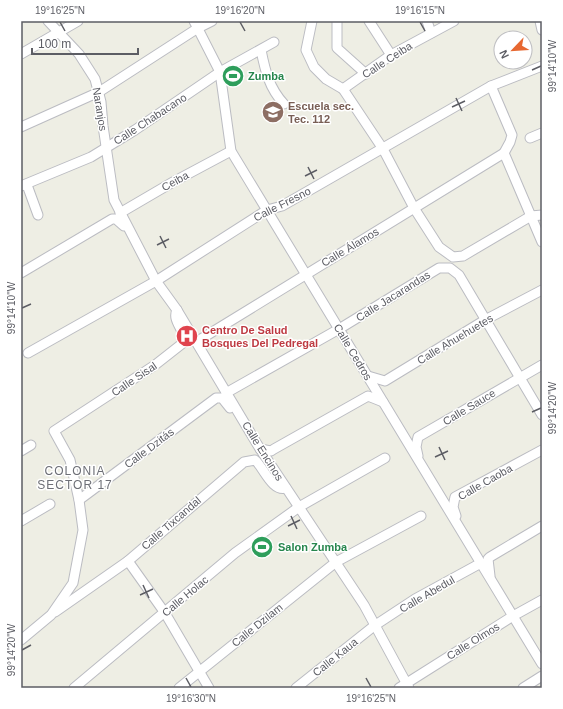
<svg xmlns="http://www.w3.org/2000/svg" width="563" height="709" font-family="Helvetica,sans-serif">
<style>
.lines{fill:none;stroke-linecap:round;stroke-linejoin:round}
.minor-casing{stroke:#bbbcc2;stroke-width:11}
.minor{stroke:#fff;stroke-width:9}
.ticks{fill:none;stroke:#5c5d64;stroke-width:1.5}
.labels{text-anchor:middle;stroke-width:3;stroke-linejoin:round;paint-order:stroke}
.street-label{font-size:11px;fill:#5c5d64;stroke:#fff}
.leisure-label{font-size:11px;font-weight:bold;fill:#27864d;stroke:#fff;text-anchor:start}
.education-label{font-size:11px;font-weight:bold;fill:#785e54;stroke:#fff;text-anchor:start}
.health-label{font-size:11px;font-weight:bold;fill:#be3a42;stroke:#fff;text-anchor:start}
.neighbourhood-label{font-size:12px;letter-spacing:1px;fill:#6d6f76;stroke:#fff}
.neatline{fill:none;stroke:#5c5d64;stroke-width:1.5}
.ticks-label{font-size:10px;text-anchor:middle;fill:#5c5d64}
</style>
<rect width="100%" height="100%" fill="#eeeee4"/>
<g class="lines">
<g class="minor-casing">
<g id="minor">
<polyline points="48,21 79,54 95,79 101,102 103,126 114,200 156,281 177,310 257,444 364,605 409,688"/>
<polyline points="194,21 220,72 231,151 542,664"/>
<polyline points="312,21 306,50 314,67 326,79 343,89 383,149 414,208 439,247 453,257 463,256 531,216 542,215"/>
<polyline points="337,21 337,48 366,74"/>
<polyline points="369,21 391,55"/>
<polyline points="427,21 431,33"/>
<polyline points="540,21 542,30"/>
<path d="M261 50C265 70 269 88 284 104"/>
<polyline points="21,54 78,21"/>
<polyline points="491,86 512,135 510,142 504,153 542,242"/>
<polyline points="343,89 391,55 454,21"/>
<polyline points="21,127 99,92 198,28 212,21"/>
<polyline points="530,138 542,133"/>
<polyline points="27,185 38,215"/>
<polyline points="21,186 91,157 135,130 220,72 274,42"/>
<polyline points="120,213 173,182 231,151"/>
<polyline points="21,273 112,219 116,219 124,226"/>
<polyline points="196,342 504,153"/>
<polyline points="28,353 156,281 267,210 282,206 491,86 542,66"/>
<polyline points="368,376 385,381 485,320 542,290"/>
<polyline points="226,393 339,329 439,268 450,268 459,275 542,415"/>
<polyline points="260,449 271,451 274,449 368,396 383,402"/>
<polyline points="21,451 31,445"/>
<polyline points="418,456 416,447 418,437 542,365"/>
<polyline points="79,500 216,398 222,398 230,408"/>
<polyline points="456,516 453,507 455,497 542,450"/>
<polyline points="21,521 50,504"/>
<polyline points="128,561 165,613 209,688"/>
<polyline points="490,576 488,559 490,557 542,526"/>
<path d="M55 612 128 561 244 462 255 460C264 468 272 492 286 488"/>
<path d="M21 640 51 615 73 583 83 530 79 500 70 460 54 431 155 365 183 343C188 332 171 322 177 310"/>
<polyline points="74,688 235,553 299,507 385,458"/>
<polyline points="179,688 336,562 421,516"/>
<polyline points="296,688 374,626 415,599 481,563"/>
<polyline points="399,688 513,616 542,600"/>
<polyline points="523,688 542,676"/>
</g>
</g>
<use href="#minor" class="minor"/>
</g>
<path class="ticks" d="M60 22 65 31M240 22 245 31M420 22 425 31M532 70 541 66M456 98 462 111M452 107 465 101M308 167 314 179M305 176 317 170M160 236 166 248M157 245 169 239M22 308 31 304M532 412 541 408M439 447 445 460M435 457 448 451M291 516 297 529M288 526 300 520M143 585 149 598M140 595 153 589M22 650 31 645M186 678 191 687M366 678 371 687"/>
<defs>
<g id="stadium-disc" transform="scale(1.15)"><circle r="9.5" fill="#2e9e5b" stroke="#fff"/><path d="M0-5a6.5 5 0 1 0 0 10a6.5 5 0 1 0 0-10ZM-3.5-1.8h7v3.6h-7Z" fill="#fff"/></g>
<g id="school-disc" transform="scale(1.15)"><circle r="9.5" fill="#8d6e63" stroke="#fff"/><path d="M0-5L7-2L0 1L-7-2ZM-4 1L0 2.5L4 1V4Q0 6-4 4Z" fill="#fff"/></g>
<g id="hospital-disc" transform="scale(1.15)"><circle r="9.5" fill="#e0444e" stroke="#fff"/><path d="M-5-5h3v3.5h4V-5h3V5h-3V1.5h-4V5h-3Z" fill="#fff"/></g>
</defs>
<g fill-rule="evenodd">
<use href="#stadium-disc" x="233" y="76"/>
<use href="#school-disc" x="273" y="112"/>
<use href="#hospital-disc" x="187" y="336"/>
<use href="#stadium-disc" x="262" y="547"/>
</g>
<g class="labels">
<g class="street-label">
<text transform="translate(387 60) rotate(-33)" y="4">Calle Ceiba</text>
<text transform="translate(100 109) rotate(81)" y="4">Naranjos</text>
<text transform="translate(150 119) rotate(-33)" y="4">Calle Chabacano</text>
<text transform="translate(175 181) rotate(-29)" y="4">Ceiba</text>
<text transform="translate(282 204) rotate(-27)" y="4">Calle Fresno</text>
<text transform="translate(350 247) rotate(-31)" y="4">Calle Álamos</text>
<text transform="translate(393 296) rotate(-32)" y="4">Calle Jacarandas</text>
<text transform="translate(455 339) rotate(-31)" y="4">Calle Ahuehuetes</text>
<text transform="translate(353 352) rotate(59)" y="4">Calle Cedros</text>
<text transform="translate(134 379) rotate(-34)" y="4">Calle Sisal</text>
<text transform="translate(469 407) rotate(-31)" y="4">Calle Sauce</text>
<text transform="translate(149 448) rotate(-37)" y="4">Calle Dzitás</text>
<text transform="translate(263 451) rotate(58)" y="4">Calle Encinos</text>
<text transform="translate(485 482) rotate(-30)" y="4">Calle Caoba</text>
<text transform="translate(171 523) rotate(-41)" y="4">Calle Tixcandal</text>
<text transform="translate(427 594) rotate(-30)" y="4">Calle Abedul</text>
<text transform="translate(185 596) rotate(-40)" y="4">Calle Holac</text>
<text transform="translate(257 625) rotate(-39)" y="4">Calle Dzilam</text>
<text transform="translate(473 641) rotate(-32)" y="4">Calle Olmos</text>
<text transform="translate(335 657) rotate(-39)" y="4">Calle Kaua</text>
</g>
<g class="leisure-label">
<text x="248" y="80">Zumba</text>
<text x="278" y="551">Salon Zumba</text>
</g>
<g class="education-label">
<text x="288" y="110">Escuela sec.<tspan x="288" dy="13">Tec. 112</tspan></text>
</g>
<g class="health-label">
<text x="202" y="334">Centro De Salud<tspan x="202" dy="13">Bosques Del Pedregal</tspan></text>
</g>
<g class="neighbourhood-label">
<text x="75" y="475">COLONIA<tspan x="75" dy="14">SECTOR 17</tspan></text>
</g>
</g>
<rect width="563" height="709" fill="none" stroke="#ffffff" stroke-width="44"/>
<g transform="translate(513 50) rotate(245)"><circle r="19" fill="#ffffff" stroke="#bebec1"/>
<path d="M0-3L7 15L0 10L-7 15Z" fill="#e76831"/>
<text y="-6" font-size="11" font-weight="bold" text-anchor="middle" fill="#5c5d64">N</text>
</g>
<path d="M32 48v6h106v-6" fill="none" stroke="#5c5d64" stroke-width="2"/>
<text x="38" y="48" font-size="12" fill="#5c5d64" stroke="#ffffff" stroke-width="3" paint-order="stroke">100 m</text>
<rect x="22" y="22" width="519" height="665" class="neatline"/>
<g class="ticks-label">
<text x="60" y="14">19°16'25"N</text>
<text x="240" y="14">19°16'20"N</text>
<text x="420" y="14">19°16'15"N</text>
<text transform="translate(552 66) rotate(-90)" y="4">99°14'10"W</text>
<text transform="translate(11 308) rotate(-90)" y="4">99°14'10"W</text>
<text transform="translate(552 408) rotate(-90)" y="4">99°14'20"W</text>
<text transform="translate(11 650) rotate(-90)" y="4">99°14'20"W</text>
<text x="191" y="702">19°16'30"N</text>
<text x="371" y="702">19°16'25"N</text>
</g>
</svg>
